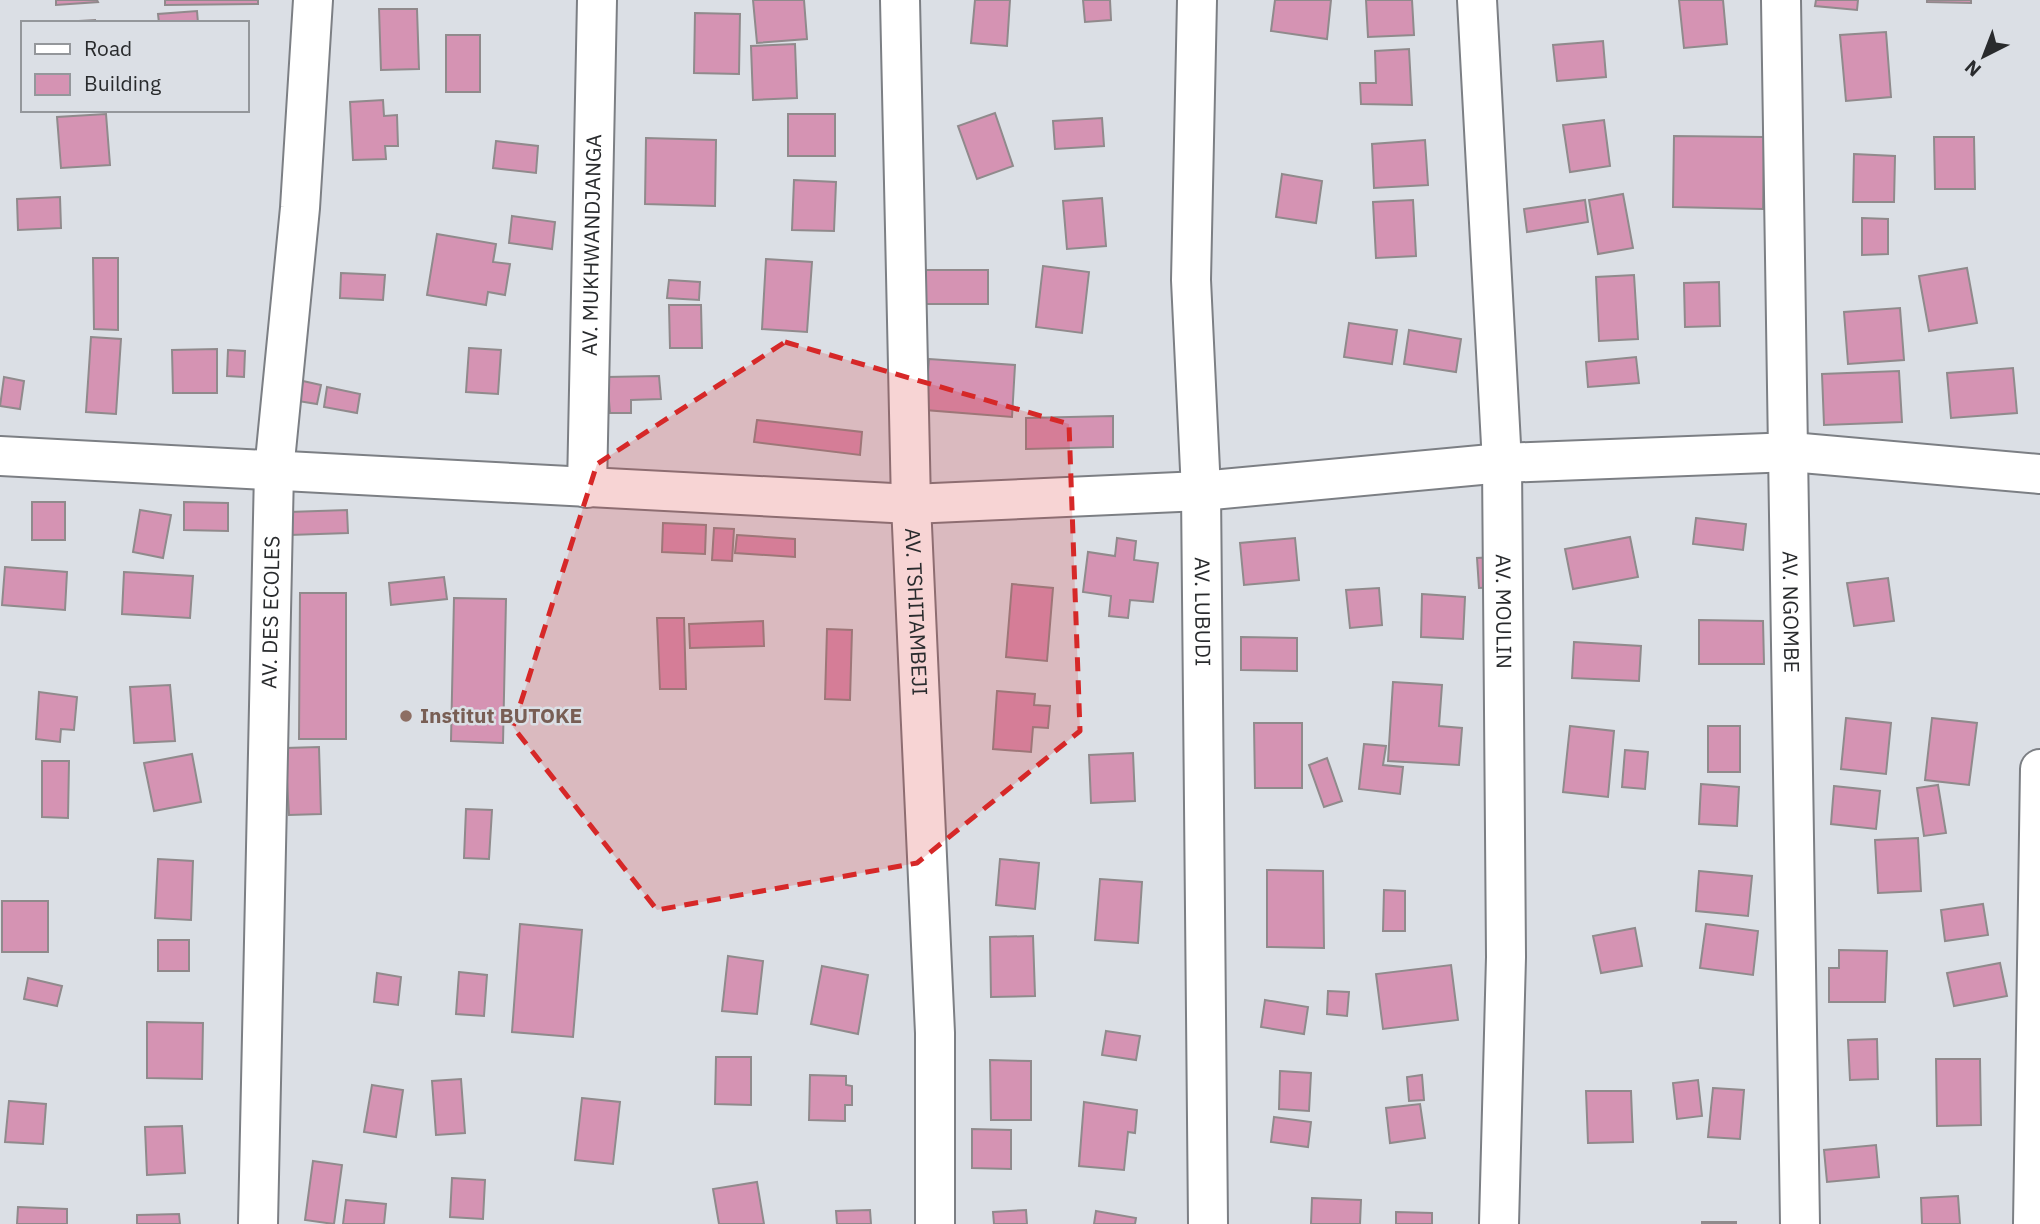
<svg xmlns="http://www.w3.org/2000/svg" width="2040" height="1224" font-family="'IBM Plex Sans',sans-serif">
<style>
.building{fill:#d593b3;stroke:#908a8c;stroke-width:2}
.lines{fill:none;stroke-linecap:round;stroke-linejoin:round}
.street-casing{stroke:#7c7f84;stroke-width:42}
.street{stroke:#fff;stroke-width:38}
.marked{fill:#d62828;fill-opacity:0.2;stroke:#d62828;stroke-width:5;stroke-dasharray:14 9;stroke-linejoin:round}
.education-dot{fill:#8d6e63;stroke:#dbdfe5;stroke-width:2.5}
.labels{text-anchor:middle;stroke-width:5;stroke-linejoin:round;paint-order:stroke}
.street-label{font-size:21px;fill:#292b2d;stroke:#dbdfe5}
.education-label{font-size:21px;font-weight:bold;fill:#785e54;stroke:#dbdfe5;text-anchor:start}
</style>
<rect width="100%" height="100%" fill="#dbdfe5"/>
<g class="building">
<polygon points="56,0 97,0 98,2 56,5"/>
<polygon points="165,0 258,0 258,4 165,5"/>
<polygon points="753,0 804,0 807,39 757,43"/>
<polygon points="975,0 1010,0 1007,46 971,43"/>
<polygon points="1083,0 1110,0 1111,20 1085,22"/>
<polygon points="1275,0 1331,0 1327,39 1271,31"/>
<polygon points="1366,0 1412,0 1414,35 1368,37"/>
<polygon points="1679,0 1723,0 1727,44 1684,48"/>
<polygon points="1816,0 1858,0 1857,10 1815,6"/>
<polygon points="1927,0 1971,0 1971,3 1927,2"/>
<polygon points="379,9 417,9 419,69 381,70"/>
<polygon points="197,11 198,23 159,23 158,14"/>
<polygon points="695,13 740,14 739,74 694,73"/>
<polygon points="95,20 95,23 61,22"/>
<polygon points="1886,32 1891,97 1846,101 1840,35"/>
<rect x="446" y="35" width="34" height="57"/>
<polygon points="1603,41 1606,77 1557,81 1553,45"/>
<polygon points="795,44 797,98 753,100 751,46"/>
<polygon points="1409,49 1412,105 1361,104 1360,83 1376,83 1375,51"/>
<polygon points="383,100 384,116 397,115 398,146 385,146 386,159 353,160 350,102"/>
<polygon points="995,113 1013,166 977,179 958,126"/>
<polygon points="106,114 110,165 61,168 57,117"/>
<rect x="788" y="114" width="47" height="42"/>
<polygon points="1102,118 1104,146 1055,149 1053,121"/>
<polygon points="1604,120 1610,166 1570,172 1563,125"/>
<polygon points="1674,136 1764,137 1763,209 1673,207"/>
<polygon points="1934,137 1974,137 1975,189 1935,189"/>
<polygon points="646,138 716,140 715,206 645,204"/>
<polygon points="1425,140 1428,185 1374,188 1372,144"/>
<polygon points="496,141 538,146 536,173 493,168"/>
<polygon points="1854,154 1895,156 1894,202 1853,202"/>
<polygon points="1282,174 1322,181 1316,223 1276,217"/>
<polygon points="794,180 836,182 834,231 792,230"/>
<polygon points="1623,194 1633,248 1598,254 1589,200"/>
<polygon points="60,197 61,228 18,230 17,199"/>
<polygon points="1102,198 1106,246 1067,249 1063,201"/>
<polygon points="1413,200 1416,256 1376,258 1373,202"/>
<polygon points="1585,200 1588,222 1527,232 1524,209"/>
<polygon points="512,216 555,222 552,249 509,243"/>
<polygon points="1862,218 1888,219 1888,254 1862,255"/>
<polygon points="437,234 496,244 493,262 510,264 505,295 488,292 486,305 427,295"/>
<polygon points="93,258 118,258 118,330 94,329"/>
<polygon points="766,259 812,262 807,332 762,329"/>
<polygon points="1043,266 1089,272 1082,333 1036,327"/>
<polygon points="1967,268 1977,323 1929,331 1919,276"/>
<rect x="926" y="270" width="62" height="34"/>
<polygon points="341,273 385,275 383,300 340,298"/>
<polygon points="1634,275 1638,339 1599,341 1596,277"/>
<polygon points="669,280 700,282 699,300 667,298"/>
<polygon points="1719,282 1720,326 1685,327 1684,283"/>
<polygon points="669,305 701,305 702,348 670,348"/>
<polygon points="1900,308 1904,360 1848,364 1844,312"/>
<polygon points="1349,323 1397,330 1392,364 1344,357"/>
<polygon points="1409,330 1461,339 1456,372 1404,364"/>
<polygon points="91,337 121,339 116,414 86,412"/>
<polygon points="469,348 501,350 498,394 466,392"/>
<polygon points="217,349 217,393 173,393 172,350"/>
<polygon points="228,350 245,351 244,377 227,376"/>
<polygon points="1636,357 1639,383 1588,387 1586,362"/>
<polygon points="929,359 1015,365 1012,417 925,410"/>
<polygon points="2013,368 2017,413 1951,418 1947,373"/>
<polygon points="1899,371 1902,422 1824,425 1822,374"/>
<polygon points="659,376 661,399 631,400 631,413 610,413 607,377"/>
<polygon points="4,377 24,381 20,409 0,406"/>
<polygon points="303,381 321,385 317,404 298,401"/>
<polygon points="327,387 360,394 357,413 324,407"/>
<polygon points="1113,416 1113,447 1026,449 1026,418"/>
<polygon points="757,420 862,432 860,455 754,442"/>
<rect x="32" y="502" width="33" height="38"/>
<polygon points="184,502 228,503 228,531 184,530"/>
<polygon points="140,510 171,515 163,558 133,552"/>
<polygon points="347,510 348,533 290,535 289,512"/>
<polygon points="1696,518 1746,524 1743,550 1693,544"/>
<polygon points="663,523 706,525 705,554 662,552"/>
<polygon points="714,528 734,529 732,561 712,560"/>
<polygon points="737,535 795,539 795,557 735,553"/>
<polygon points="1630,537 1638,577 1573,589 1565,549"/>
<polygon points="1117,538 1136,541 1134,560 1158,563 1153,602 1130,600 1128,618 1109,616 1111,596 1083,592 1088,552 1115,556"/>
<polygon points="1295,538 1299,580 1244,585 1240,543"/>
<polygon points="1495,557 1497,587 1479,588 1477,558"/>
<polygon points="5,567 67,572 65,610 2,605"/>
<polygon points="124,572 193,576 190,618 122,614"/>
<polygon points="444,577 447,599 391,605 389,583"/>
<polygon points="1888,578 1894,621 1854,626 1847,583"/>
<polygon points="1012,584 1053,588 1047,661 1006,657"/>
<polygon points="1379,588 1382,625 1350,628 1346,590"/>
<polygon points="300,593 346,593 346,739 299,739"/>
<polygon points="1422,594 1465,597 1463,639 1421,637"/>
<polygon points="454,598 506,599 503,743 451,741"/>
<polygon points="657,618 684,618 686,689 660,689"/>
<polygon points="1699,620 1763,621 1764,664 1699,664"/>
<polygon points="763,621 764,646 690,648 689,624"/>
<polygon points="827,629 852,630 850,700 825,699"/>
<polygon points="1241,637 1297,638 1297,671 1241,670"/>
<polygon points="1574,642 1641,646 1639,681 1572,678"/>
<polygon points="1393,682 1442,685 1439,726 1462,728 1459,765 1388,761"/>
<polygon points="170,685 175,741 134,743 130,687"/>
<polygon points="997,691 1035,694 1034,705 1050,706 1048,728 1033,727 1031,752 993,749"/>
<polygon points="39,692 77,697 74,730 61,729 60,742 36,739"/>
<polygon points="1846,718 1891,723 1886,774 1841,769"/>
<polygon points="1932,718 1977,723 1969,785 1925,780"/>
<polygon points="1254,723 1302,723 1302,788 1255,788"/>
<polygon points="1570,726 1614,731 1608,797 1563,792"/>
<rect x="1708" y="726" width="32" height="46"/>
<polygon points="1364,744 1386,746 1383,765 1403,767 1400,794 1359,789"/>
<polygon points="319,747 321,814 289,815 285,748"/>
<polygon points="1625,750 1648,752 1645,789 1622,787"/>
<polygon points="1133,753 1135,801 1091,803 1089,755"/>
<polygon points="192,754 201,802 154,811 144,763"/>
<polygon points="1327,758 1342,801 1324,807 1309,765"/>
<polygon points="42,761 69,761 68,818 42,817"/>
<polygon points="1701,784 1739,787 1737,826 1699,824"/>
<polygon points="1938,785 1946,833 1924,836 1917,788"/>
<polygon points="1834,786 1880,791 1876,829 1831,824"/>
<polygon points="466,809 492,810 489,859 464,858"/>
<polygon points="1918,838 1921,891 1878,893 1875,840"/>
<polygon points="158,859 193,861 191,920 155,918"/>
<polygon points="1000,859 1039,863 1035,909 996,905"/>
<polygon points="1267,870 1323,871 1324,948 1267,947"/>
<polygon points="1699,871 1752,876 1748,916 1696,911"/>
<polygon points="1100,879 1142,882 1138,943 1095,940"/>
<polygon points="1384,890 1405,891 1405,931 1383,931"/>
<rect x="2" y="901" width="46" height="51"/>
<polygon points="1983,904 1988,935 1945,941 1941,910"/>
<polygon points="520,924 582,930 573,1037 512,1032"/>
<polygon points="1706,924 1758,931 1753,975 1700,968"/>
<polygon points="1635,928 1642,966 1601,973 1593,936"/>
<polygon points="1033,936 1035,996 991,997 990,937"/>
<rect x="158" y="940" width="31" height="31"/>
<polygon points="1839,950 1887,951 1885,1002 1829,1002 1829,968 1839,968"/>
<polygon points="728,956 763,961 757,1014 722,1011"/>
<polygon points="2000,963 2007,996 1954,1006 1947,973"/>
<polygon points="1451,965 1458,1020 1383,1029 1376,974"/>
<polygon points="822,966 868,975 858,1034 811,1024"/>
<polygon points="459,972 487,975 484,1016 456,1014"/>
<polygon points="377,973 401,977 398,1005 374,1002"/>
<polygon points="28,978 62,986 57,1006 24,999"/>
<polygon points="1328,991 1349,992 1347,1016 1327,1014"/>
<polygon points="1265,1000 1308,1007 1304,1034 1261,1027"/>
<polygon points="147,1022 203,1023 202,1079 147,1078"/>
<polygon points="1106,1031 1140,1036 1136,1060 1102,1055"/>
<polygon points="1877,1039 1878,1079 1850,1080 1848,1040"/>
<polygon points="716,1057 751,1057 751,1105 715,1104"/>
<polygon points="1936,1059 1980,1059 1981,1125 1937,1126"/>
<polygon points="990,1060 1031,1061 1031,1120 991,1120"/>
<polygon points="1280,1071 1311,1073 1309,1111 1279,1109"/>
<polygon points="810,1075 846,1076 846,1085 852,1086 852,1105 845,1105 845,1121 809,1120"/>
<polygon points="1422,1075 1424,1100 1409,1101 1407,1077"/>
<polygon points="461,1079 465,1133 436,1135 432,1081"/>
<polygon points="1698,1080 1702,1116 1677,1119 1673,1083"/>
<polygon points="372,1085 403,1090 396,1137 364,1132"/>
<polygon points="1713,1088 1744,1090 1740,1139 1708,1137"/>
<polygon points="1586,1091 1631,1091 1633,1142 1588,1143"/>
<polygon points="582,1098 620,1102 613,1164 575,1160"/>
<polygon points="9,1101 46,1104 43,1144 5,1142"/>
<polygon points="1084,1102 1137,1110 1135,1133 1128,1132 1124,1170 1079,1166"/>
<polygon points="1420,1104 1425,1138 1390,1143 1386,1108"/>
<polygon points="1274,1117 1311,1122 1308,1147 1271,1142"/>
<polygon points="182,1126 185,1173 147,1175 145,1127"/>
<polygon points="972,1129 1011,1130 1011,1169 972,1168"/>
<polygon points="1876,1145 1879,1177 1827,1182 1824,1150"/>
<polygon points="313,1161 342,1165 334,1224 305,1220"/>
<polygon points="452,1178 485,1180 483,1219 450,1217"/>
<polygon points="757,1182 764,1224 719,1224 713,1189"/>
<polygon points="1958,1196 1960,1224 1922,1224 1921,1198"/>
<polygon points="1312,1198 1361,1200 1360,1224 1311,1224"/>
<polygon points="346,1200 386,1204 384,1224 343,1224"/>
<polygon points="18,1207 67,1209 67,1224 17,1224"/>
<polygon points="870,1210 871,1224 837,1224 836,1211"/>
<polygon points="1026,1210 1027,1224 994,1224 993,1212"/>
<polygon points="1096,1211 1136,1218 1135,1224 1094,1224"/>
<polygon points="1396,1212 1432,1213 1432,1224 1396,1224"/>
<polygon points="179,1214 180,1224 137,1224 137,1215"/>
<rect x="1702" y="1222" width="34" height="2"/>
</g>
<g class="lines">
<g class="street-casing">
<g id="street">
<path id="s1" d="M900 0 911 504 935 1033V1224"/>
<path id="s2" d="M1197 0 1191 280 1201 491 1208 1224"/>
<path id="s3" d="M1477 0 1502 463 1506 957 1499 1224"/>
<path id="s4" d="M1781 0 1800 1224"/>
<polyline points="0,456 911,504 1201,491 1502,463 1791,452 2040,474"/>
<path id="s5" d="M587 488 597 0"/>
<path id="s6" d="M258 1224 274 471 300 208 313 0"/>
<polyline points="2033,1224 2040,769"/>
</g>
</g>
<use href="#street" class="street"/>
</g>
<path class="marked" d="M785 342 1069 424 1080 731 917 863 657 910 513 727 597 464Z"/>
<circle class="education-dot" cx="406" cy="716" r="7"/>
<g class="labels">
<g class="street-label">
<text dy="7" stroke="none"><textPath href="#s5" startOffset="243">AV. MUKHWANDJANGA</textPath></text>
<text dy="7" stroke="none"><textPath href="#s6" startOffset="612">AV. DES ECOLES</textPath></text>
<text dy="7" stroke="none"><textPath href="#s1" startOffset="612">AV. TSHITAMBEJI</textPath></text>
<text dy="7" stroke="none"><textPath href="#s2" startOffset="612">AV. LUBUDI</textPath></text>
<text dy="7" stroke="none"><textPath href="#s3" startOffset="612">AV. MOULIN</textPath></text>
<text dy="7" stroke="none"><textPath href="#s4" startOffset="612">AV. NGOMBE</textPath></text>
</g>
<g class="education-label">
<text x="420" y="723">Institut BUTOKE</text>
</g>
</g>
<rect x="21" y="21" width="228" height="91" fill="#dbdfe5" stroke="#94979b" stroke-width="2"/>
<rect x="35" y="44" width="35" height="10" fill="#ffffff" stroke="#94979b" stroke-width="2"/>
<text x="84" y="56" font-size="21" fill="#292b2d">Road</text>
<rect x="35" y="74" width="35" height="21" fill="#d593b3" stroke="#94979b" stroke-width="2"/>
<text x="84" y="91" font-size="21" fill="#292b2d">Building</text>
<g transform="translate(1984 56) rotate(222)" stroke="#dbdfe5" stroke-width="5" paint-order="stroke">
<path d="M0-5L12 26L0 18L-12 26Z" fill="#292b2d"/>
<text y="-10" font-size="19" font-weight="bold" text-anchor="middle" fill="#292b2d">N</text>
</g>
</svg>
